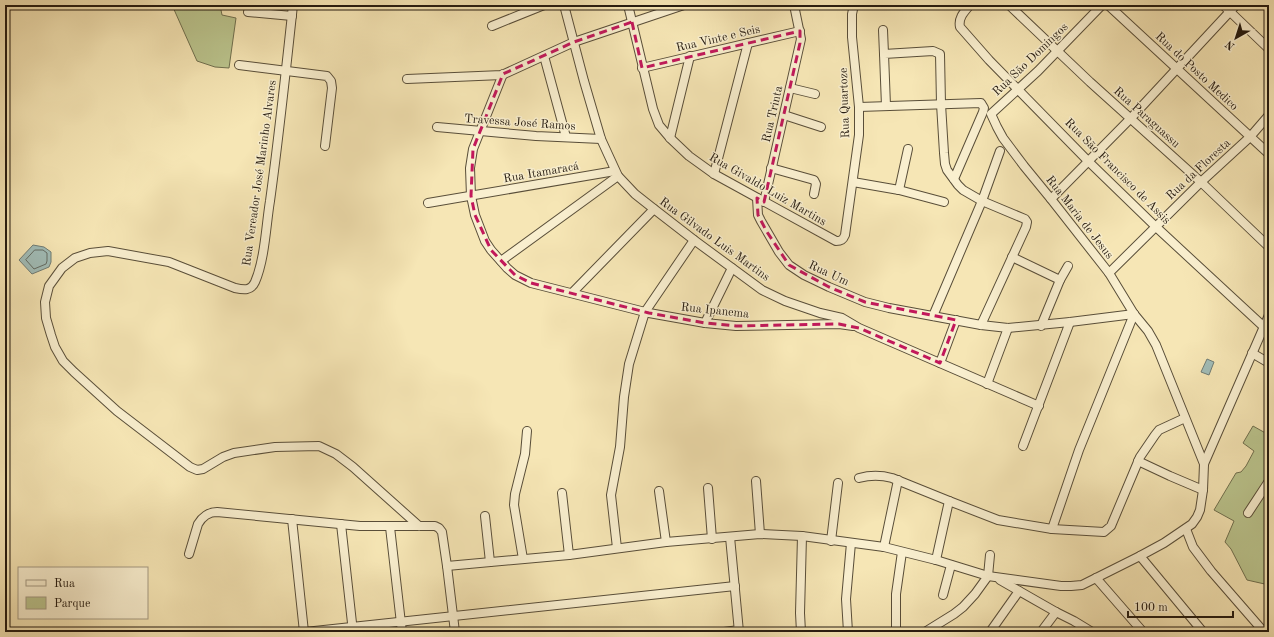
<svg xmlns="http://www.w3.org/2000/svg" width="1274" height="637" font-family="'Old Standard TT',serif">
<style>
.green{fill:#bbc58e;stroke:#70704f}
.water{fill:#a1bdb8;stroke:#6f7c75}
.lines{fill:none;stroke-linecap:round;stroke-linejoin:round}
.shore{stroke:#636c64;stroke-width:1}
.minor-casing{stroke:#594e39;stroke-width:10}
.minor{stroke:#f9efcf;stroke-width:8}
.marked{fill:none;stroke:#c2185b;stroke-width:3;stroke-dasharray:8 5;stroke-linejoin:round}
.labels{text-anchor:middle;stroke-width:3;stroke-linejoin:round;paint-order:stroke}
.street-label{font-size:12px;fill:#251b10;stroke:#f9efcf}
</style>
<rect width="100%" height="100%" fill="#f6e6b5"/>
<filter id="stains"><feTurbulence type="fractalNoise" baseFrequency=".005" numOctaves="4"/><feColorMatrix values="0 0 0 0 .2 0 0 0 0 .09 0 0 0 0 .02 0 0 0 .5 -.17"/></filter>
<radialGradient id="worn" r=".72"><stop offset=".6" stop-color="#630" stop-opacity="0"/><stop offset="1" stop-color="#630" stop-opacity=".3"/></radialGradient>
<g class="green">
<polygon points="172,5 220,5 222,15 236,18 229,68 215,67 197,61"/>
<polygon points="1253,426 1269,435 1269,585 1247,580 1231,549 1225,542 1234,521 1214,510 1236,473 1241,472 1246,466 1254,451 1243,443"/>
</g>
<g class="water">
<polygon points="33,245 44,247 51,252 51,262 49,267 32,274 19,260"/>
<polygon points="1207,359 1214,362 1209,375 1201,372"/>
</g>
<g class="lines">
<polygon class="shore" points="35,250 43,250 47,253 47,261 46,264 34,269 26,260"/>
<g class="minor-casing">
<g id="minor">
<path d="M293 5C286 70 279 136 270 201 266 225 265 259 255 282 251 291 244 290 235 288L169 262 108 251 90 253 75 258 62 268 49 286 45 302 46 318 51 335 55 347 63 361 74 372 117 411 190 467 197 470 203 469 223 457 234 453 275 447 319 446 336 454 353 467 419 526"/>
<polyline points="564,5 584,81 601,139 618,176 635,194 654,209 694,240 762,290 785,301 820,313 842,318 859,328 1039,406"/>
<path d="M628 5 653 109 659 125 670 138 689 156 714 174 836 241C841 241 843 240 845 235L859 135V107L852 37V14L854 5"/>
<path d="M970 5C964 12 958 18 960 27L989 60 1088 161 1155 226 1264 327"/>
<polyline points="1009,5 1090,82 1201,182 1269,247"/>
<polyline points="1102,5 1038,71 991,114 997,127 1003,138 1024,166 1051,199 1109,273 1134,314 1148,331 1156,345 1204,464"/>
<polyline points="1108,5 1269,154"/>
<polyline points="1223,5 1269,49"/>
<polyline points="248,12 292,16"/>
<polyline points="492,26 544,5"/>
<polyline points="883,30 884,54"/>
<polyline points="544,56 566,137"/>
<polyline points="239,65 327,76 331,81 332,88 325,146"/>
<polyline points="642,68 800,31"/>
<polyline points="503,74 473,149 470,168 471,196 475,215 485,241 491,250 507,268 515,275 531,283 649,313 705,323 736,326 839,324 853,326"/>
<polyline points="407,79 502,75 574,42 684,5"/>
<polyline points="790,88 815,94"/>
<polyline points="886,106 884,54 933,51 940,54 941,104 944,153 945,164 947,170 958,185 963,190 982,201 1025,219 1027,222 1026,227 981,325"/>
<polyline points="859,107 981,103 984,108 983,112 954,179"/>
<polyline points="784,115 821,127"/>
<polyline points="437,127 536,136 601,139"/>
<polyline points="670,138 690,56"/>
<polyline points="771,168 814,180 816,184 814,194"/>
<polyline points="714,174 748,43"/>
<polyline points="853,182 899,190 944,202"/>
<polyline points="899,190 908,149"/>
<polyline points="757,198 758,215 761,221 779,252 789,265 804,275 829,287 865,302 889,308 981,325 1008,328 1070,322 1134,314"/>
<polyline points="1051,199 1131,118 1236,5"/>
<polyline points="764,202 801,39 794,5"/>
<polyline points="428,203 615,171"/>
<polyline points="1012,257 1060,280"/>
<polyline points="501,261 618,176"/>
<polyline points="1109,273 1201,182 1250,137 1269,115"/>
<polyline points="572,293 654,209"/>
<polyline points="933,316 982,201 1000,151"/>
<polyline points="705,323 732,268"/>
<polyline points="1041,326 1060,280 1068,266"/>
<polyline points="1252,353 1269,363"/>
<polyline points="940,363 956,320"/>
<polyline points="987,384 1008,328"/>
<polyline points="1023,446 1070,322"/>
<polyline points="1138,461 1170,476 1203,490"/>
<path d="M859 478C870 475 881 475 892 478L949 501 998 520 1052 529 1104 532 1111 526 1140 457 1155 435 1159 430 1185 418"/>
<polyline points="756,481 760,534"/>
<polyline points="708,488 712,539"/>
<polyline points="659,491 666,542"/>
<polyline points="562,493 569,555"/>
<polyline points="1248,513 1269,481"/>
<polyline points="485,516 490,562"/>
<polyline points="292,519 304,632"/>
<polyline points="341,524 353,632"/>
<polyline points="390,527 402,632"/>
<polyline points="1052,529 1079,450 1134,314"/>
<polyline points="1186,529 1193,547 1211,571 1264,632"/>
<polyline points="730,537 739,632"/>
<polyline points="831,541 838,483"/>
<polyline points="884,547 898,480"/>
<polyline points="617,548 611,495 620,447 624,397 629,364 645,312 694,240"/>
<path d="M189 554 198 524C202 517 209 512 217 512L360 526H435L439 528 442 532 447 566 455 632"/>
<polyline points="1140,556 1203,632"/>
<polyline points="523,559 514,505 515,494 525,454 527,431"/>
<polyline points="936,560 949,501"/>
<polyline points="447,566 569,555 666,542 760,534 802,536 884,547 936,560 988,576 1061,586 1071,586 1082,585 1140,556 1164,543 1192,524 1197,517 1200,510 1203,490 1204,464 1269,315"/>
<polyline points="1096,578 1143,632"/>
<polyline points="1000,580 1056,612 1074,621 1092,632"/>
<polyline points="943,595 951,565"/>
<polyline points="305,632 735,586"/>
<polyline points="724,632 739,630"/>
<polyline points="801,632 800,613 802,536"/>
<polyline points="848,632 846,599 851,543"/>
<polyline points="896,632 896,594 902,552"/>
<polyline points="925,632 954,614 963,607 975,594 988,576 990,555"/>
<polyline points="990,632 1019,591"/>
<polyline points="1041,632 1056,612"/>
</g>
</g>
<use href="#minor" class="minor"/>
</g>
<path class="marked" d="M632 22 642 68 800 31V43L764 202 757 198 758 215 767 232 789 265 829 287 865 302 956 320 940 363 859 328 839 324 736 326 705 323 649 313 531 283 515 275 491 250 475 215 471 196 473 149 503 74 574 42Z"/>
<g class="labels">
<g class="street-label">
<text transform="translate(718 38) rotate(-13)" y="4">Rua Vinte e Seis</text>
<text transform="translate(1030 59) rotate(-44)" y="4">Rua São Domingos</text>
<text transform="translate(1197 71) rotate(43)" y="4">Rua do Posto Medico</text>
<text transform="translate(844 103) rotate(-92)" y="4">Rua Quartoze</text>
<text transform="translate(772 114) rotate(-77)" y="4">Rua Trinta</text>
<text transform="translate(1147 117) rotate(42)" y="4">Rua Paraguassu</text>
<text transform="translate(520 122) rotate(4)" y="4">Travessa José Ramos</text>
<text transform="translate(1198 169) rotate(-43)" y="4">Rua da Floresta</text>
<text transform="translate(1118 171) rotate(45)" y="4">Rua São Francisco de Assis</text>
<text transform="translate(541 172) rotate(-10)" y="4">Rua Itamaracá</text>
<text transform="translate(259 173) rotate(-82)" y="4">Rua Vereador José Marinho Alvares</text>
<text transform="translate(768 189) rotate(30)" y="4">Rua Givaldo Luiz Martins</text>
<text transform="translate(1080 217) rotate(52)" y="4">Rua Maria de Jesus</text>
<text transform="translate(715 239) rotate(36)" y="4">Rua Gilvado Luis Martins</text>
<text transform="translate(829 273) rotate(25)" y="4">Rua Um</text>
<text transform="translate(715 310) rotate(6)" y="4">Rua Ipanema</text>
</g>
</g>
<rect width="1274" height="637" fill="none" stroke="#f6e6b5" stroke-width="20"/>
<rect x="6" y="6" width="1262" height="625" fill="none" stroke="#251b10" stroke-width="2"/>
<rect x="10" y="10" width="1254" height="617" fill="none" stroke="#251b10"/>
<rect x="18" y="567" width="130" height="52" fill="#f9efcf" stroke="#a49a83"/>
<rect x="26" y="580" width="20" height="6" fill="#f9efcf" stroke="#a49a83"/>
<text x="54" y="587" font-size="12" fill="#251b10">Rua</text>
<rect x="26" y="597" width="20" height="12" fill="#bbc58e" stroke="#a49a83"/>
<text x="54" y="607" font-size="12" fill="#251b10">Parque</text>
<g transform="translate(1236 38) rotate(219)" stroke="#f9efcf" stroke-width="3" paint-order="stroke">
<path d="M0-3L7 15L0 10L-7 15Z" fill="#251b10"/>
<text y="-6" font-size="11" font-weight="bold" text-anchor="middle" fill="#251b10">N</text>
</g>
<path d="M1128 611v6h105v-6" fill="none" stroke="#251b10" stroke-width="2"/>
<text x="1134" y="611" font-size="12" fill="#251b10" stroke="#f9efcf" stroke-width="3" paint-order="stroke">100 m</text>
<rect width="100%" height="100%" filter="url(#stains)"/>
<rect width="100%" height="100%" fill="url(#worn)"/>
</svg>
